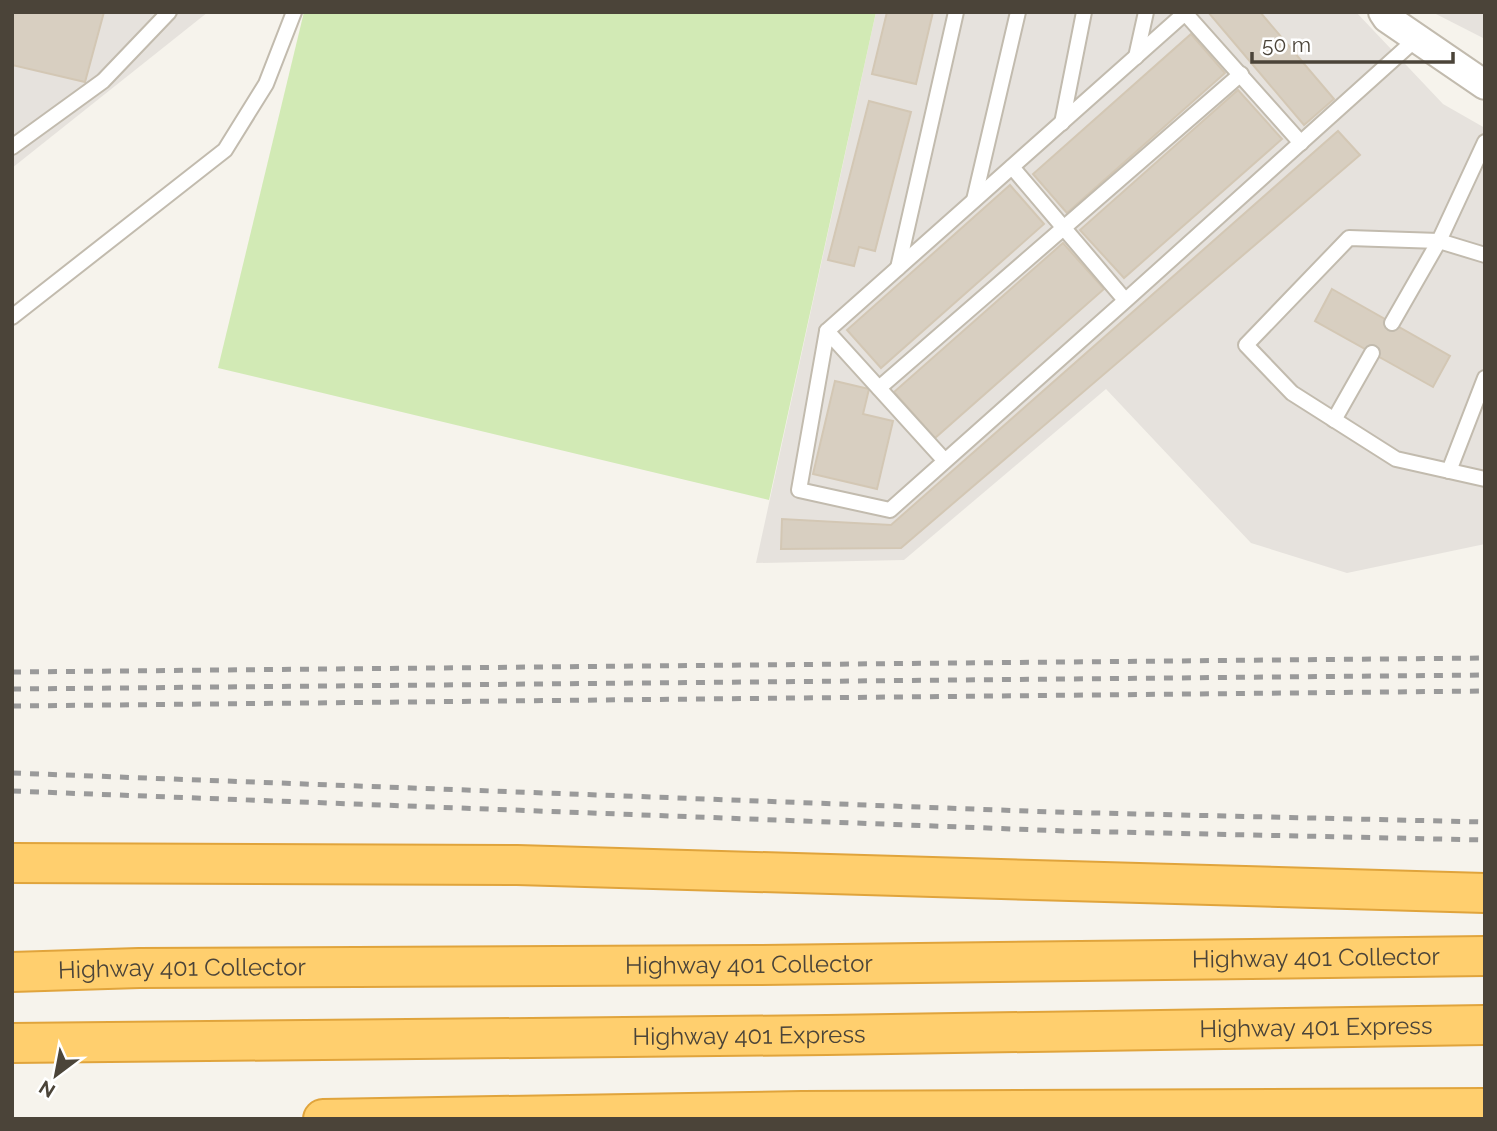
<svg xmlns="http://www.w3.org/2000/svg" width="1497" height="1131" font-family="Raleway,sans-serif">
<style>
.industrial{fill:#e6e2dd}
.green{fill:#d2eab5}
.building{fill:#d8cfc1;stroke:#d3c7b4;stroke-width:2}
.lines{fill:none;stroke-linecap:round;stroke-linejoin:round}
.lane-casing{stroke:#c2bbae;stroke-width:18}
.street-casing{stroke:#c2bbae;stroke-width:32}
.highway-casing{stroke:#e0a43c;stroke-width:42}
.lane{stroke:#fff;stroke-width:14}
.street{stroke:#fff;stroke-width:28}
.highway{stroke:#ffcf6e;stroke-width:38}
.rail{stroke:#9a9a9a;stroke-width:5;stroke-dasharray:9 9;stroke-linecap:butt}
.labels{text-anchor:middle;stroke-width:7;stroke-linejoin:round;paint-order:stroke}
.street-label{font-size:24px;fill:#4b4439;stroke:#fff}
</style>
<rect width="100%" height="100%" fill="#f6f3ec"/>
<g class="industrial">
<polygon points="12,12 208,12 12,168"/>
<polygon points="876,12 1356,12 1443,104 1485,128 1485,544 1347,573 1251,543 1106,389 904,560 756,563"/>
<polygon points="1433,12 1485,12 1485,39 1434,13"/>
</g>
<polygon class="green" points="304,12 876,12 769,500 218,368"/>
<g class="building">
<polygon points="12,12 104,12 85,82 12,65"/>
<polygon points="887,12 933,12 916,84 872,74"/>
<polygon points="1208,12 1260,12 1334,99 1304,125"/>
<polygon points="1191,34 1225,73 1067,213 1033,174"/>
<polygon points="1238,90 1282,139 1124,278 1080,230"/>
<polygon points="869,101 911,112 875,251 859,247 854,266 828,260"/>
<polygon points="1338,131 1360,155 901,548 781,549 782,519 891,525"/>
<polygon points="1010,185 1044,224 881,368 847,330"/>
<polygon points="1063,243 1104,289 935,438 894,392"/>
<polygon points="1332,289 1450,356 1433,387 1315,321"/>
<polygon points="835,381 869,389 863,414 893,421 877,489 813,474"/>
</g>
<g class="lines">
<g class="lane-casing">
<g id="lane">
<polyline points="1136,57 1146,12"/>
<polyline points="1062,123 1084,12"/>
<polyline points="12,147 103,81 169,12"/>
<polyline points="1012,167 1125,300"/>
<polyline points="974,200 1018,12"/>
<polyline points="1485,255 1439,241 1349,238 1246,345 1292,393 1396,459 1485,479"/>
<polyline points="898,268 956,12"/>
<polyline points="12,317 225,150 266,84 294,12"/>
<polyline points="1392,323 1439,241 1485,142"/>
<polyline points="827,331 1185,13 1301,143"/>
<polyline points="879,388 1241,74"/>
<polyline points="1334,420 1372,353"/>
<path d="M945 461 827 331 799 490 890 510C1066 354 1242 197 1416 39"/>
<polyline points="1449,471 1485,378"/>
</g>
</g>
<g class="street-casing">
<polyline id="street" points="1383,12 1387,18 1485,85"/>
</g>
<g class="highway-casing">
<g id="highway">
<polyline points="12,863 517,865 1485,893"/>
<path id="s1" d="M12 972 139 968 758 965 1485 956"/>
<path id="s2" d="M12 1043 827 1035 1485 1025"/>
<polyline points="323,1119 802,1111 1485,1108"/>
</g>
</g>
<use href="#lane" class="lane"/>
<use href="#street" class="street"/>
<use href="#highway" class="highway"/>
<g class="rail">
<polyline points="12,672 1485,658"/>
<polyline points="12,689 1485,675"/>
<polyline points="12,706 1485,691"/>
<polyline points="12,773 1052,812 1485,822"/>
<polyline points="12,791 1066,831 1485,840"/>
</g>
</g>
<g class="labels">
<g class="street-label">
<text dy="8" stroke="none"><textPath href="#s1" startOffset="1304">Highway 401 Collector</textPath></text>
<text dy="8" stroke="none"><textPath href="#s1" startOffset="737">Highway 401 Collector</textPath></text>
<text dy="8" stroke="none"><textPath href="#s1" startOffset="170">Highway 401 Collector</textPath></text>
<text dy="8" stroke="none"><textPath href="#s2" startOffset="1304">Highway 401 Express</textPath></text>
<text dy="8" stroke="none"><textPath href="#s2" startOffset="737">Highway 401 Express</textPath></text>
</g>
</g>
<rect width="1497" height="1131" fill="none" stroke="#4b4439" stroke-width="28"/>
<g transform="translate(56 1075) rotate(212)" stroke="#ffffff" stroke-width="5" paint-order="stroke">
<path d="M0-5L12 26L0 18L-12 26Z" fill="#4b4439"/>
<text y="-10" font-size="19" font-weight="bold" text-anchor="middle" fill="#4b4439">N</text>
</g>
<path d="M1252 52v10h201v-10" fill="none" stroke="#4b4439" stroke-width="3.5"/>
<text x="1262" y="52" font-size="21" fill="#4b4439" stroke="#ffffff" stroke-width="5" paint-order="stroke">50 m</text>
</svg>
